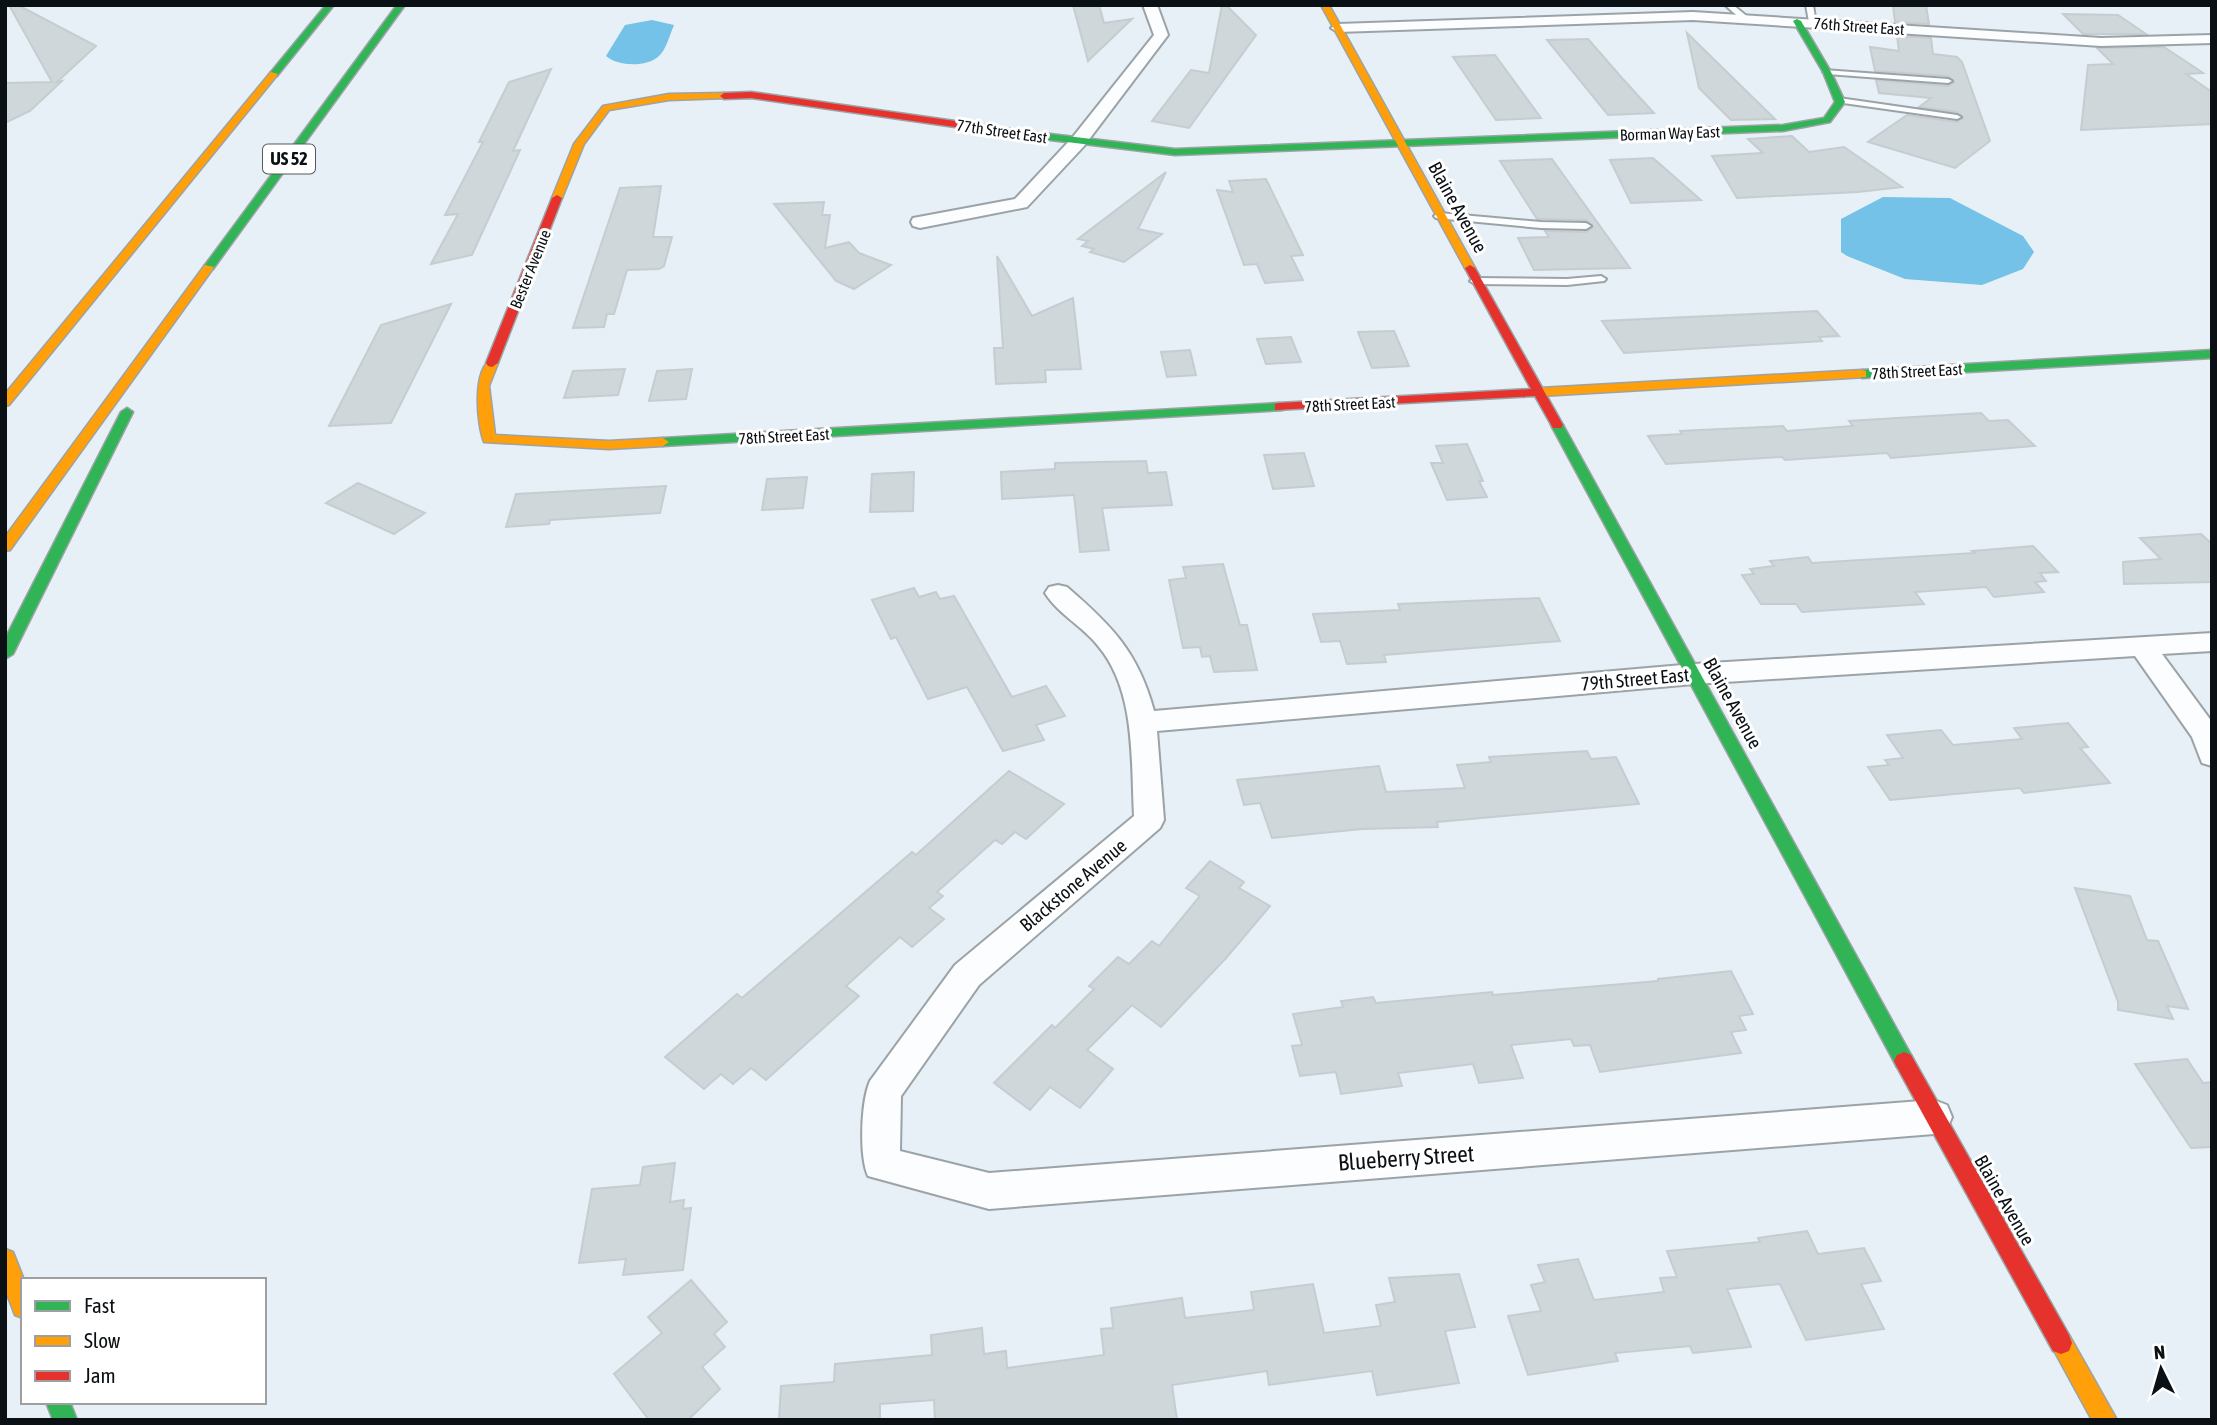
<svg xmlns="http://www.w3.org/2000/svg" width="2217" height="1425" font-family="'Asap Condensed',sans-serif">
<style>
.water{fill:#74c2e7}
.building{fill:#cfd7db;stroke:#c5cdd1;stroke-width:2}
.lines{fill:none;stroke-linecap:round;stroke-linejoin:round}
.lane-casing{stroke:#9ca3a7;stroke-width:4}
.street-casing{stroke:#9ca3a7;stroke-width:4}
.fast-casing{stroke:#9ca3a7;stroke-width:3}
.slow-casing{stroke:#9ca3a7;stroke-width:3}
.jam-casing{stroke:#9ca3a7;stroke-width:3}
.lane{fill:#fbfdfe;fill-rule:evenodd}
.street{fill:#fbfdfe;fill-rule:evenodd}
.fast{fill:#30b455;fill-rule:evenodd}
.slow{fill:#ff9f0a;fill-rule:evenodd}
.jam{fill:#e5322d;fill-rule:evenodd}
.labels{text-anchor:middle;stroke-width:6;stroke-linejoin:round;paint-order:stroke}
.far-street-label{font-size:16px;fill:#0a1014;stroke:#fff}
.shield{fill:#fff;stroke:#54585a;stroke-width:2}
.shield-label{font-size:18px;font-weight:bold;fill:#0a1014}
.street-label{font-size:19px;fill:#0a1014;stroke:#fff}
.near-street-label{font-size:23px;fill:#0a1014;stroke:#fff}
</style>
<rect width="100%" height="100%" fill="#e6f0f6"/>
<g class="water">
<path d="M652 20 674 25C670 34 666 50 659 56 646 68 617 66 606 56L625 25Z"/>
<polygon points="1883,197 1950,198 2023,236 2034,252 2023,269 1982,285 1905,279 1847,256 1841,252 1841,219"/>
</g>
<g class="building">
<polygon points="9,5 18,5 96,46 57,82 62,81 30,111 5,123 5,83 52,82"/>
<polygon points="1073,5 1099,5 1104,23 1132,19 1088,61"/>
<polygon points="1222,5 1226,5 1256,35 1189,128 1152,121 1191,70 1209,73"/>
<polygon points="1893,5 1926,5 1929,24 1895,22"/>
<polygon points="2063,14 2118,15 2146,34 2083,34"/>
<polygon points="1687,33 1775,119 1731,120 1699,88"/>
<polygon points="1897,36 1931,38 1933,54 1957,57 1962,62 1990,141 1955,168 1868,142 1907,115 1957,122 1963,118 1957,112 1919,107 1931,98 1879,93 1876,80 1948,86 1954,82 1948,76 1875,71 1870,47 1899,51"/>
<polygon points="1588,39 1622,78 1654,113 1608,115 1547,40"/>
<polygon points="2164,47 2203,73 2186,74 2212,92 2212,124 2081,130 2088,65 2113,64 2097,48"/>
<polygon points="1495,55 1541,118 1496,120 1453,57"/>
<polygon points="551,69 513,151 520,150 472,255 431,264 458,214 445,215 483,142 479,142 509,82"/>
<polygon points="1792,136 1809,152 1844,147 1902,187 1858,192 1737,198 1712,156 1763,153 1748,139"/>
<polygon points="1653,158 1701,200 1631,203 1610,160"/>
<polygon points="1552,159 1630,268 1534,270 1518,238 1549,237 1545,231 1586,232 1593,227 1586,220 1537,219 1500,161"/>
<polygon points="1166,172 1138,229 1162,234 1124,262 1090,252 1094,249 1082,246 1088,241 1078,239"/>
<polygon points="1266,179 1303,255 1291,256 1303,280 1265,283 1257,264 1244,265 1217,190 1233,192 1229,181"/>
<polygon points="661,186 653,237 672,237 664,266 659,269 627,270 614,314 607,314 604,327 573,328 620,188"/>
<polygon points="824,202 822,215 830,215 825,248 849,242 859,253 891,265 854,289 836,281 774,204"/>
<polygon points="997,256 1032,316 1073,298 1081,369 1045,370 1046,382 996,384 994,348 1003,348"/>
<polygon points="451,304 391,423 329,426 381,325"/>
<polygon points="1817,311 1839,336 1819,337 1822,341 1624,353 1602,321"/>
<polygon points="1394,331 1409,366 1372,368 1358,332"/>
<polygon points="1291,337 1301,362 1266,364 1257,339"/>
<polygon points="1190,350 1196,375 1167,377 1161,352"/>
<polygon points="625,369 618,395 564,398 573,371"/>
<polygon points="692,369 686,399 649,401 657,371"/>
<polygon points="1981,413 1989,421 2008,420 2035,446 1891,458 1887,453 1785,460 1782,457 1666,464 1648,436 1682,434 1680,431 1783,426 1787,431 1853,426 1849,421"/>
<polygon points="1467,444 1483,481 1479,481 1487,497 1447,500 1431,463 1443,463 1436,446"/>
<polygon points="1304,453 1314,486 1273,489 1264,455"/>
<polygon points="1146,461 1148,473 1166,472 1172,505 1102,508 1109,550 1080,552 1074,495 1002,499 1001,472 1055,469 1055,463"/>
<polygon points="914,472 913,511 870,512 872,474"/>
<polygon points="807,477 803,508 762,510 767,479"/>
<polygon points="358,483 425,513 394,534 326,503"/>
<polygon points="666,486 660,513 550,520 549,524 506,527 516,494"/>
<polygon points="2201,534 2212,544 2212,582 2124,584 2123,562 2161,559 2140,538"/>
<polygon points="2033,546 2058,572 2040,573 2046,581 2035,582 2044,592 1994,597 1986,587 1915,592 1924,604 1802,612 1796,604 1761,604 1742,575 1754,574 1750,569 1774,566 1770,561 1808,557 1812,563 1975,553 1972,551"/>
<polygon points="1223,564 1240,625 1247,625 1257,670 1214,672 1210,656 1202,657 1200,647 1183,648 1169,580 1186,578 1183,567"/>
<polygon points="914,588 919,597 936,592 940,599 954,596 1012,697 1046,686 1065,716 1036,725 1044,740 1003,751 967,687 928,699 896,637 891,639 872,600"/>
<polygon points="1539,598 1560,641 1384,655 1386,662 1347,664 1340,641 1321,642 1313,614 1400,610 1398,604"/>
<polygon points="2068,723 2088,747 2080,748 2110,783 2024,793 2020,788 1890,800 1868,767 1889,765 1885,760 1903,758 1887,735 1941,730 1953,745 2022,739 2014,728"/>
<polygon points="1587,751 1591,759 1616,757 1639,804 1437,822 1438,827 1362,829 1272,838 1260,803 1244,805 1237,780 1379,766 1386,792 1465,788 1457,765 1491,762 1489,757"/>
<polygon points="1009,771 1064,804 1026,839 1015,832 1002,844 995,840 937,892 943,896 929,908 944,919 912,947 900,937 846,986 859,996 766,1080 751,1068 733,1084 721,1074 704,1089 665,1057 737,994 742,998 912,852 916,855"/>
<polygon points="1210,861 1244,882 1239,888 1270,906 1227,957 1161,1027 1132,1005 1087,1050 1113,1069 1080,1108 1050,1087 1030,1110 994,1083 1052,1025 1055,1028 1094,989 1089,986 1118,957 1129,964 1152,941 1159,946 1200,896 1186,888"/>
<polygon points="2075,888 2130,896 2147,940 2158,941 2188,1009 2167,1006 2173,1019 2118,1010 2118,1002"/>
<polygon points="1731,971 1753,1014 1739,1016 1746,1030 1731,1032 1741,1053 1600,1072 1590,1045 1574,1046 1571,1039 1511,1045 1523,1078 1479,1083 1473,1064 1398,1073 1402,1086 1341,1094 1336,1072 1300,1076 1292,1046 1302,1045 1293,1014 1343,1007 1341,1001 1373,997 1376,1003 1492,992 1493,995 1658,981 1658,979"/>
<polygon points="2187,1059 2203,1083 2212,1082 2212,1147 2191,1148 2135,1064"/>
<polygon points="675,1163 670,1202 684,1200 683,1209 691,1208 683,1270 623,1275 626,1259 579,1263 592,1189 640,1185 643,1167"/>
<polygon points="1807,1231 1818,1254 1864,1248 1881,1281 1861,1284 1884,1329 1806,1340 1780,1284 1727,1289 1751,1347 1693,1353 1690,1346 1615,1353 1618,1361 1528,1375 1508,1316 1541,1311 1531,1285 1545,1282 1538,1265 1578,1259 1594,1300 1664,1292 1660,1278 1677,1277 1667,1251 1760,1242 1758,1238"/>
<polygon points="1459,1274 1475,1327 1445,1331 1459,1383 1377,1395 1372,1371 1269,1385 1267,1371 1172,1385 1177,1420 935,1420 934,1400 880,1404 880,1420 779,1420 781,1386 834,1382 835,1364 932,1355 931,1335 982,1328 984,1354 1006,1351 1007,1368 1104,1355 1101,1329 1113,1328 1111,1308 1182,1298 1185,1318 1254,1310 1251,1292 1313,1284 1324,1333 1381,1326 1376,1305 1395,1302 1389,1278"/>
<polygon points="691,1280 727,1322 714,1334 725,1347 702,1367 720,1389 688,1420 649,1420 614,1374 662,1333 648,1317"/>
</g>
<g class="lines">
<g class="lane-casing">
<g id="lane">
<polygon points="1725,5 1733,5 1749,18 1742,20"/>
<polygon points="1806,5 1813,5 1816,24 1809,22"/>
<polygon points="1824,70 1948,79 1952,81 1948,83 1827,74 1823,72"/>
<polygon points="1839,98 1957,115 1961,117 1957,119 1836,102 1835,100"/>
<polygon points="1439,213 1541,222 1586,223 1591,226 1586,229 1541,228 1436,218 1434,216"/>
<polygon points="1601,276 1606,279 1604,281 1567,285 1475,284 1470,281 1475,278 1567,279"/>
</g>
</g>
<g class="street-casing">
<g id="street">
<polygon points="1143,5 1157,5 1168,35 1084,146 1027,207 920,228 913,226 911,222 913,218 1015,199 1072,138 1154,35"/>
<polygon points="1693,12 2101,38 2212,35 2212,43 2101,46 1693,20 1338,32 1331,28 1338,24"/>
<path d="M1058 585 1067 587C1112 626 1138 652 1154 711L1694 664 2212 633V651L2162 654 2212 722V766L2202 763 2192 737 2135 656 1694 684 1157 731 1164 820 1160 828 979 985 901 1096 900 1151 989 1173 1934 1100 1947 1105 1952 1117 1947 1129 1934 1134 989 1209 868 1176C859 1156 861 1101 870 1081L955 965 1134 816C1131 761 1136 692 1099 647 1084 627 1058 614 1045 593L1049 587Z"/>
</g>
</g>
<g class="fast-casing">
<g id="fast">
<polygon points="326,5 334,5 277,76 271,76 271,72"/>
<polygon points="397,5 405,5 213,269 205,269 205,265"/>
<polygon points="1797,19 1801,21 1831,72 1845,102 1830,122 1783,131 1175,155 1025,137 1020,134 1025,131 1175,149 1783,125 1824,118 1835,102 1823,72 1793,21"/>
<polygon points="2212,350 2212,358 1862,378 1856,374 1862,370"/>
<polygon points="1279,403 1283,404 1283,410 663,446 657,442 663,438"/>
<polygon points="127,408 133,412 13,654 5,659 5,639 121,412"/>
<polygon points="1557,421 1563,425 1911,1055 1914,1061 1911,1067 1904,1070 1897,1067 1551,425"/>
<polygon points="46,1402 70,1402 77,1420 53,1420"/>
</g>
</g>
<g class="slow-casing">
<g id="slow">
<polygon points="1321,5 1329,5 1475,268 1474,270 1465,268"/>
<polygon points="271,72 278,74 9,405 5,406 5,394"/>
<polygon points="724,93 728,96 727,98 669,100 609,110 584,144 562,198 557,201 552,198 574,144 603,106 669,94"/>
<polygon points="205,265 214,267 10,550 5,551 5,537"/>
<path d="M492 359 498 363 489 386 495 435 609 441 663 438 669 442 663 446 609 449 484 442C477 424 472 369 492 359Z"/>
<polygon points="1862,370 1866,371 1866,377 1540,396 1534,392 1540,388"/>
<polygon points="5,1249 13,1252 24,1280 23,1318 15,1315 5,1289"/>
<polygon points="2061,1332 2069,1335 2117,1420 2092,1420 2050,1343 2053,1335"/>
</g>
</g>
<g class="jam-casing">
<g id="jam">
<polygon points="751,92 1025,131 1030,134 1025,137 751,98 724,99 720,96 724,93"/>
<polygon points="557,195 562,198 498,363 492,367 488,366 486,363 552,198"/>
<polygon points="1470,265 1475,268 1563,425 1561,428 1553,428 1535,396 1275,410 1275,404 1279,403 1531,389 1465,268"/>
<polygon points="1904,1052 1911,1055 2069,1335 2072,1343 2069,1351 2061,1354 2053,1351 1897,1067 1894,1061 1897,1055"/>
</g>
</g>
<use href="#lane" class="lane"/>
<use href="#street" class="street"/>
<use href="#fast" class="fast"/>
<use href="#slow" class="slow"/>
<use href="#jam" class="jam"/>
</g>
<g class="labels">
<g class="far-street-label">
<text transform="translate(1859 26) rotate(4)" y="6">76th Street East</text>
<text transform="translate(1002 131) rotate(8)" y="6">77th Street East</text>
<text transform="translate(1670 133) rotate(-2)" y="6">Borman Way East</text>
<text transform="translate(530 269) rotate(-68)" y="6">Bester Avenue</text>
<text transform="translate(1917 371) rotate(-3)" y="6">78th Street East</text>
<text transform="translate(1350 404) rotate(-3)" y="6">78th Street East</text>
<text transform="translate(784 436) rotate(-3)" y="6">78th Street East</text>
</g>
<rect class="shield" x="263" y="144.5" width="52" height="29" rx="5"/>
<g class="shield-label">
<text x="289" y="165">US 52</text>
</g>
<g class="street-label">
<text transform="translate(1458 207) rotate(61)" y="7">Blaine Avenue</text>
<text transform="translate(1635 679) rotate(-5)" y="7">79th Street East</text>
<text transform="translate(1733 703) rotate(61)" y="7">Blaine Avenue</text>
<text transform="translate(1073 885) rotate(-40)" y="7">Blackstone Avenue</text>
<text transform="translate(2005 1200) rotate(60)" y="7">Blaine Avenue</text>
</g>
<g class="near-street-label">
<text transform="translate(1406 1158) rotate(-4)" y="8">Blueberry Street</text>
</g>
</g>
<rect width="2217" height="1425" fill="none" stroke="#0a1014" stroke-width="14"/>
<rect x="21" y="1278" width="245" height="126" fill="#ffffff" stroke="#9d9fa1" stroke-width="2"/>
<rect x="35" y="1301" width="35" height="10" fill="#30b455" stroke="#9d9fa1" stroke-width="2"/>
<text x="84" y="1313" font-size="21" fill="#0a1014">Fast</text>
<rect x="35" y="1336" width="35" height="10" fill="#ff9f0a" stroke="#9d9fa1" stroke-width="2"/>
<text x="84" y="1348" font-size="21" fill="#0a1014">Slow</text>
<rect x="35" y="1371" width="35" height="10" fill="#e5322d" stroke="#9d9fa1" stroke-width="2"/>
<text x="84" y="1383" font-size="21" fill="#0a1014">Jam</text>
<g transform="translate(2161 1369) rotate(355)" stroke="#ffffff" stroke-width="5" paint-order="stroke">
<path d="M0-5L12 26L0 18L-12 26Z" fill="#0a1014"/>
<text y="-10" font-size="19" font-weight="bold" text-anchor="middle" fill="#0a1014">N</text>
</g>
</svg>
